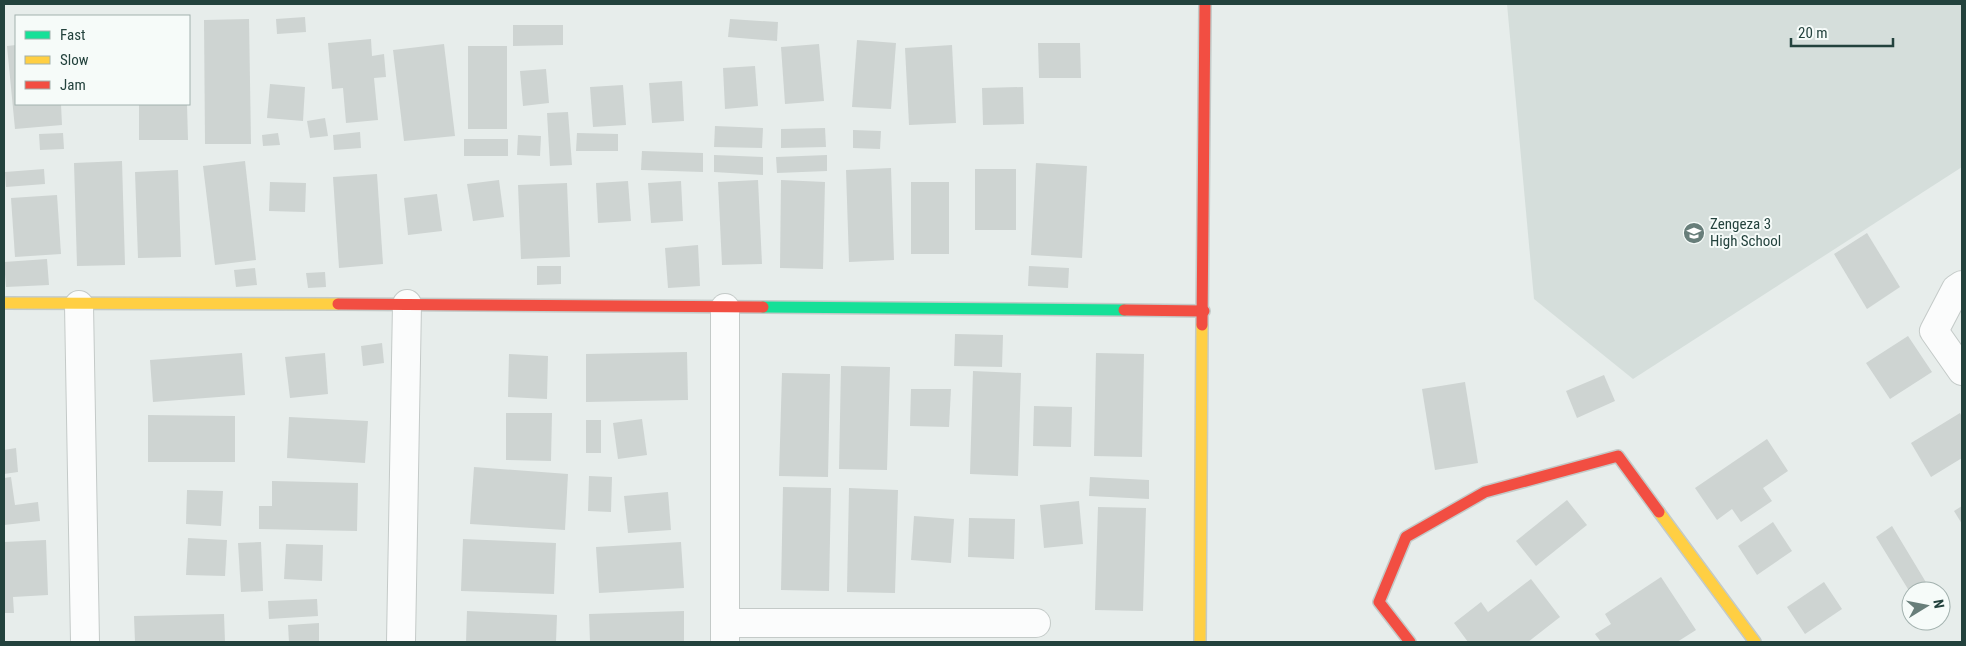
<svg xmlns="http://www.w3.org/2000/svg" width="1966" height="646" font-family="'Roboto Condensed',sans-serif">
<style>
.built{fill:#d5dedb}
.building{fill:#ced4d2}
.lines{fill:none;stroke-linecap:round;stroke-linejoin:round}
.street-casing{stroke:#c4cac8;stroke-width:30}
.fast-casing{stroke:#c3cac8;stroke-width:14}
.slow-casing{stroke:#c3cac8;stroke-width:14}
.jam-casing{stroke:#c3cac8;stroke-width:14}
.street{stroke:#fbfcfc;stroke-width:28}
.fast{stroke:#16e098;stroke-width:11}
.slow{stroke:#ffcf43;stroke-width:11}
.jam{stroke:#f24e42;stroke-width:11}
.labels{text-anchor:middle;stroke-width:4;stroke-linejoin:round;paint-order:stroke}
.poi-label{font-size:15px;fill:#23423d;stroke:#f6fbf9;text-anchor:start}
</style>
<rect width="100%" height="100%" fill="#e7edeb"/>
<polygon class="built" points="1507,4 1962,4 1962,167 1633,379 1534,299"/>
<g class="building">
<polygon points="305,17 306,32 277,34 276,19"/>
<polygon points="249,19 251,144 205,144 204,20"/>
<polygon points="730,19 778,22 777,41 728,37"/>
<polygon points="513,25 563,25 563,45 513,46"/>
<polygon points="371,39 372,56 384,54 386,77 374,78 378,120 346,123 343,88 332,89 328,43"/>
<polygon points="857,40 896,43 891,109 852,107"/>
<polygon points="1038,43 1080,43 1081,78 1039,78"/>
<polygon points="444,44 455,136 404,141 393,50"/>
<polygon points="819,44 824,101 785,104 781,47"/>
<polygon points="16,45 16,104 61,104 62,125 15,129 7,46"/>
<polygon points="952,45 956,123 909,125 905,48"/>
<rect x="468" y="46" width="39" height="83"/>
<polygon points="755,66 758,106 725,109 723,68"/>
<polygon points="546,69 549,103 523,106 520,71"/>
<polygon points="682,81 684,121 652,123 649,83"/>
<polygon points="270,84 305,87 303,121 267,118"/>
<polygon points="623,85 626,125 593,127 590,87"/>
<polygon points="1023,87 1024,124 983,125 982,88"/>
<polygon points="139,104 187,104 188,140 139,140"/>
<polygon points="568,112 572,165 550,166 547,113"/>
<polygon points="325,118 328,136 310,138 307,121"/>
<polygon points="715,126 763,128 762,148 714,147"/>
<polygon points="825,128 826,147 781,148 781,129"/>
<polygon points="853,130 881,131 880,149 853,148"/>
<polygon points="360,132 361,148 334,150 333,135"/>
<polygon points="63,133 64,149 40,150 39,134"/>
<polygon points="278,133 280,145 263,146 262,135"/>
<polygon points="577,133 618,134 618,151 576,151"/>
<polygon points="518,135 541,136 540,156 517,155"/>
<rect x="464" y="139" width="44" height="17"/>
<polygon points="642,151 703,153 703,172 641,170"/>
<polygon points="714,155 763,157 763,175 714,172"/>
<polygon points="827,155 827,171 777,173 776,157"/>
<polygon points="122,161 125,265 77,266 74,163"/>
<polygon points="245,161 256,260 215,265 203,166"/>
<polygon points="1036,163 1087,166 1082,258 1031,255"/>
<polygon points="891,168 894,260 849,262 846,170"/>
<polygon points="44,169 45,184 6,187 5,172"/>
<rect x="975" y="169" width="41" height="61"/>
<polygon points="178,170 181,257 138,258 135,172"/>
<polygon points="377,174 383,264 339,268 333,177"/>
<polygon points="499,180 504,217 473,221 467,184"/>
<polygon points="758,180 762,264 722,265 718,182"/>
<polygon points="781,180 825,182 823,269 780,268"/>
<polygon points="628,181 631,221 598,223 596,183"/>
<polygon points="681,181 683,221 651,223 648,183"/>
<polygon points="270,182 306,183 305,212 269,211"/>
<rect x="911" y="182" width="38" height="72"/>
<polygon points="567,183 570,257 521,259 518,185"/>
<polygon points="437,194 442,231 408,235 404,198"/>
<polygon points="57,195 61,254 15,257 11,198"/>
<polygon points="1867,233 1900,287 1867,309 1834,254"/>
<polygon points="698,245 700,286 668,288 665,248"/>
<polygon points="47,259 49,285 6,287 4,262"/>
<polygon points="537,266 561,266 561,284 537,285"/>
<polygon points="1029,266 1069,268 1068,288 1028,286"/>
<polygon points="255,268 257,285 236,287 234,270"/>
<polygon points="325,272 326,287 308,288 306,273"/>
<polygon points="955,334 1003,335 1002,367 954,366"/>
<polygon points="1908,336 1932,372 1890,399 1866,363"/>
<polygon points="382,343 384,363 363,366 361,346"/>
<polygon points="687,352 688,400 586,402 586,354"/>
<polygon points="242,353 245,395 153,402 150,360"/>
<polygon points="325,353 328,394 290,398 285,357"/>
<polygon points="1096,353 1144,354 1142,457 1094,456"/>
<polygon points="509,354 548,356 547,399 508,397"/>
<polygon points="841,366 890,367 887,470 839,469"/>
<polygon points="973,371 1021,373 1018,476 970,474"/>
<polygon points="782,373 830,374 828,477 779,476"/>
<polygon points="1604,375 1615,401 1577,418 1566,391"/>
<polygon points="1465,382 1478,463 1435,470 1422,389"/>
<polygon points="911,389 951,389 949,427 910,426"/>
<polygon points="1034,406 1072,407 1071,447 1033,446"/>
<polygon points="506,413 552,413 551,461 506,460"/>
<polygon points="1960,413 1962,417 1962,458 1931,477 1911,443"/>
<polygon points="148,415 235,416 235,462 148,462"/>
<polygon points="289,417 368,421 365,463 287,458"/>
<polygon points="642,419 647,455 618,459 613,423"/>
<rect x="586" y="420" width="15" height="33"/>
<polygon points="1767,439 1788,471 1763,488 1772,501 1741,522 1732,509 1717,520 1695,488"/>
<polygon points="16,448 18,472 4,474 4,450"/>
<polygon points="474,467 568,474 565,530 470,524"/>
<polygon points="589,476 612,477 611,512 588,511"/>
<polygon points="11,477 15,505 38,502 40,521 4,525 4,478"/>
<polygon points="1090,477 1149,480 1149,499 1089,496"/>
<polygon points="272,481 358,483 357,531 259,529 259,506 272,506"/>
<polygon points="783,487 831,488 829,591 781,590"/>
<polygon points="849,488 898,490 895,593 847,592"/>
<polygon points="187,490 223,491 221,526 186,524"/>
<polygon points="668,492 671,530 628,533 624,496"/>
<polygon points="1567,500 1587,525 1536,566 1516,541"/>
<polygon points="1079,501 1083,544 1044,548 1040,505"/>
<polygon points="1962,506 1962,524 1954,511"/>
<polygon points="1098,507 1146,508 1143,611 1095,610"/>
<polygon points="914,516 954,519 951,563 911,560"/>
<polygon points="969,518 1015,519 1014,559 968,557"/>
<polygon points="1773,522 1792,551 1757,575 1738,546"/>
<polygon points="1892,526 1927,584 1916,591 1911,591 1911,594 1876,537"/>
<polygon points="188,538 227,540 225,576 186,575"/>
<polygon points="463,539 556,543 554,594 461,591"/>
<polygon points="46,540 48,595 13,597 14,613 4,613 4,542"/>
<polygon points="261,542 263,591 241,592 238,543"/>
<polygon points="681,542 684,588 599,593 596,547"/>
<polygon points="286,544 323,545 322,581 284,579"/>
<polygon points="1661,577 1696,630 1677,642 1601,642 1595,634 1611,624 1605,614"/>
<polygon points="1531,579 1560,617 1528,642 1468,642 1454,623 1481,602 1488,612"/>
<polygon points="1824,582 1842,609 1805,634 1787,607"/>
<polygon points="317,599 318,616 269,619 268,601"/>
<polygon points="467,611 557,615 556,642 466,642"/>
<polygon points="684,611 684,642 590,642 589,614"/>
<polygon points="224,614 225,642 135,642 134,616"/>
<polygon points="319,623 319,642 289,642 288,625"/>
</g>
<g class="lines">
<g class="street-casing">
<g id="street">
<polyline points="1962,285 1956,289 1934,331 1962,371"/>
<polyline points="79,305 85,642"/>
<polyline points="725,623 1036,623"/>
<polyline points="401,642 407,304"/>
<polyline points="725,642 725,308"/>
</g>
</g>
<g class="fast-casing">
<polyline id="fast" points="763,307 1124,310"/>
</g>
<g class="slow-casing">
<g id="slow">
<polyline points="4,303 338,304"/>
<polyline points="1659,512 1755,642"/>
<polyline points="1200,642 1202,325"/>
</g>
</g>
<g class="jam-casing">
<g id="jam">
<polyline points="338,304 763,307"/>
<polyline points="1124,310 1204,311"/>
<polyline points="1202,325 1205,4"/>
<polyline points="1410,642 1379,602 1406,537 1485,492 1618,456 1659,512"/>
</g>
</g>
<use href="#street" class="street"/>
<use href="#fast" class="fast"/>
<use href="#slow" class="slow"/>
<use href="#jam" class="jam"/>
</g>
<defs>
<g id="school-disc" transform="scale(1.125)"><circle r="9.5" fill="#687e7a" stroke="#f6fbf9"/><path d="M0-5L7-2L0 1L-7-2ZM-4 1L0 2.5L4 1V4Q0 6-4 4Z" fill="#fff"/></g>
</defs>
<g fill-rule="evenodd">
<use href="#school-disc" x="1694" y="233"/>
</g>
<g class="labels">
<g class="poi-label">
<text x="1710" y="229">Zengeza 3<tspan x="1710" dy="17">High School</tspan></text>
</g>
</g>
<rect width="1966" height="646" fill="none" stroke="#23423d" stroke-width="10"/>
<rect x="15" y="15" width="175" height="90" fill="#f6fbf9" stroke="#a2b1ae"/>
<rect x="25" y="31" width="25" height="8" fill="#16e098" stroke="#a2b1ae"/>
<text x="60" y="40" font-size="15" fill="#23423d">Fast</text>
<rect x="25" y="56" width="25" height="8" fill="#ffcf43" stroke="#a2b1ae"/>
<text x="60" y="65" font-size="15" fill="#23423d">Slow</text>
<rect x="25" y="81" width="25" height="8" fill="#f24e42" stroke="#a2b1ae"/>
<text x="60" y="90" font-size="15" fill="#23423d">Jam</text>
<g transform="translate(1926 606) rotate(80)"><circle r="24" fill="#f6fbf9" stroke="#a2b1ae"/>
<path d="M0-4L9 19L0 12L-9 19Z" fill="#687e7a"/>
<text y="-8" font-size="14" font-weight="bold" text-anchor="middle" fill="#23423d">N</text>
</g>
<path d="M1791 38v8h102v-8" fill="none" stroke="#23423d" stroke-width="2.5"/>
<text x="1798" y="38" font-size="15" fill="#23423d" stroke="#f6fbf9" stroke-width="4" paint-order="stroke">20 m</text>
</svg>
